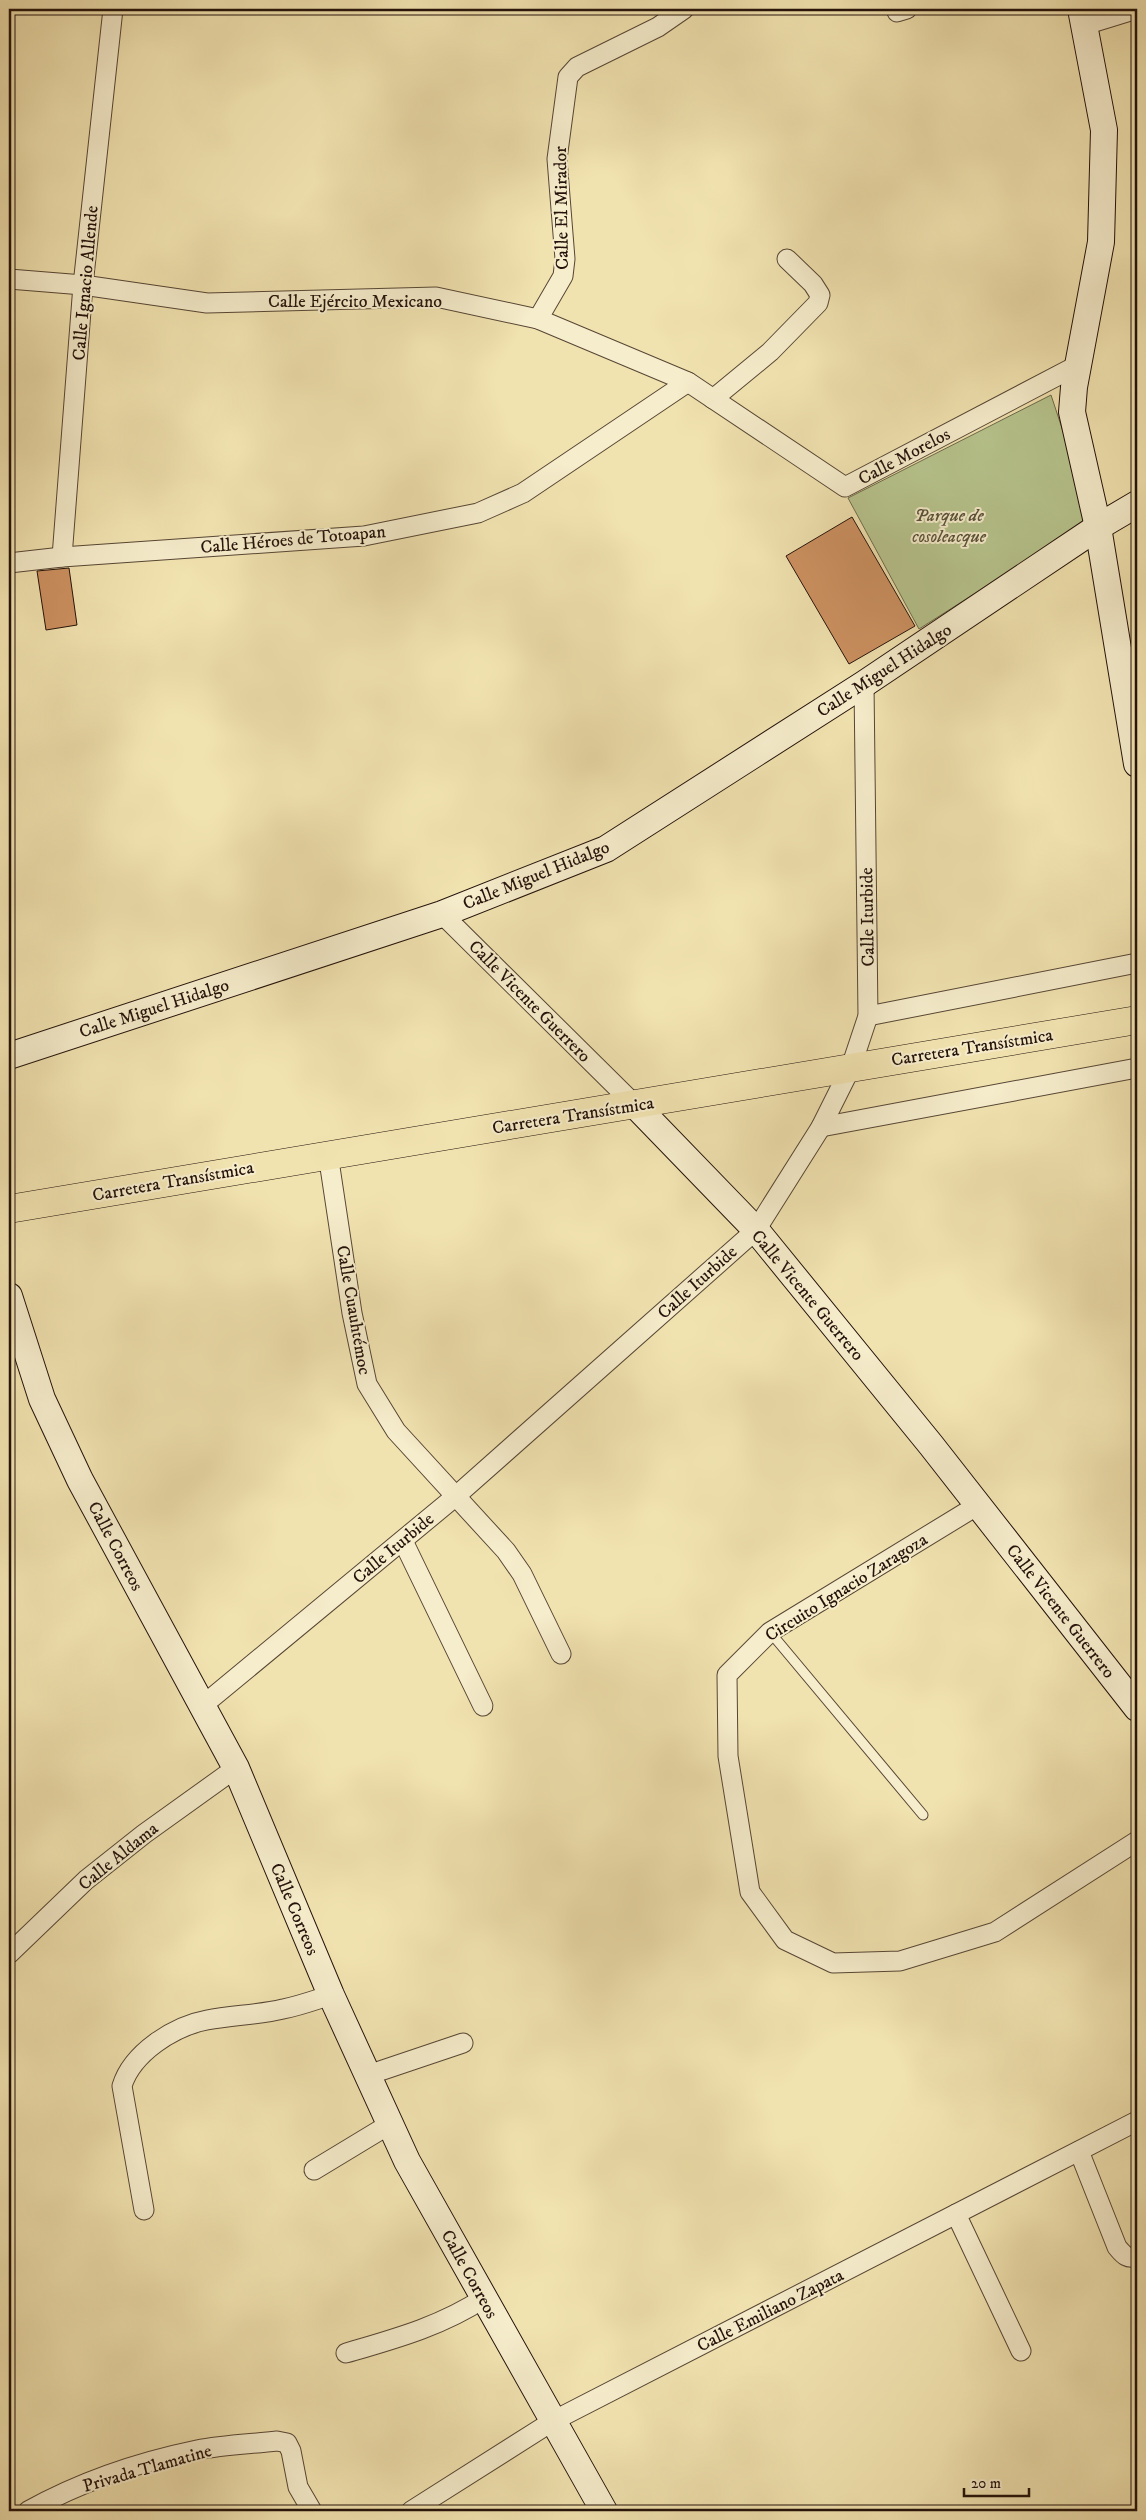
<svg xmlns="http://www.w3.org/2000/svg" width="1146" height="2520" font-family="'IM FELL DW Pica',serif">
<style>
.green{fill:#b7c48d;stroke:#6e6b4c}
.building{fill:#cd9161;stroke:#24120a}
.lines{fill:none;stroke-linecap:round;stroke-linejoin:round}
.lane-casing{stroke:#574634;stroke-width:11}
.street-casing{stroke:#574634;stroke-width:21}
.secondary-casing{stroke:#24120a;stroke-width:28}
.primary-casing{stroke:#24120a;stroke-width:29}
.lane{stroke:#f6edcc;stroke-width:9}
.street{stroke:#f6edcc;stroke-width:19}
.secondary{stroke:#f6edcc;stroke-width:26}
.primary{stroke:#f1e3b0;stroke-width:28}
.labels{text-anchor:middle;stroke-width:4;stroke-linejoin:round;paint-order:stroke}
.street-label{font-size:18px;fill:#24120a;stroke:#f6edcc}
.park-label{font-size:18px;font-style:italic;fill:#575038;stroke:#f6edcc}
</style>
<rect width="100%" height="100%" fill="#f1e3b0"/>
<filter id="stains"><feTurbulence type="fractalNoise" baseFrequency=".004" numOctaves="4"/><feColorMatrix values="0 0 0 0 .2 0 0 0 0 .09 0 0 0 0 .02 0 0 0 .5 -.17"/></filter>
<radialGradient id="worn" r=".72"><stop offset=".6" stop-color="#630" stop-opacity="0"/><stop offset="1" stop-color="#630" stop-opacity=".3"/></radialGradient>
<polygon class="green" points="1051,395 1092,519 919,629 848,498"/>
<g class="building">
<polygon points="852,517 915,626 849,664 786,556"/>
<polygon points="69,568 77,625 46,630 37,571"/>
</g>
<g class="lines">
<g class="lane-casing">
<polyline id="lane" points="770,1632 923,1815"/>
</g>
<g class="street-casing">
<g id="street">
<polyline points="896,9 897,12 907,9"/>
<polyline points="1085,25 1137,9"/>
<polyline points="9,279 83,285 207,303 436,297 538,319 688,382 845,487 1078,365"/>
<polyline points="538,319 563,276 565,259 557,159 568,77 577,67 658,27 684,9"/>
<polyline points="713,399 770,352 818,303 820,295 813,284 787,259"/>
<polyline points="62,557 83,285 113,9"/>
<polyline points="9,563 62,557 364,536 478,513 523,493 688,382"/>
<polyline points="442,914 636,1106"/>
<polyline points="868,1016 1137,963"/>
<polyline points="821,1127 1137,1068"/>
<polyline points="328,1154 352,1313 367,1384 396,1431 506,1551 522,1574 561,1654"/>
<polyline points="978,1505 770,1632 727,1675 728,1756 750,1892 785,1940 833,1963 900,1961 995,1932 1137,1841"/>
<polyline points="403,1541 483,1706"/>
<polyline points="202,1706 456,1496 756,1230 821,1127 851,1067 868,1016 864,684"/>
<polyline points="9,1954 86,1880 144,1834 236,1768"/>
<polyline points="368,2075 463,2043"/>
<path d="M1079 2151 1117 2247C1123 2254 1127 2260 1137 2256"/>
<polyline points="314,2170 390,2124"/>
<path d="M144 2210 122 2086C132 2053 174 2026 207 2020 232 2015 258 2015 283 2009 299 2006 315 2000 331 1995"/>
<polyline points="956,2214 1021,2351"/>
<path d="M346 2353C394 2339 442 2326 484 2298"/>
<path d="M28 2511C80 2482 139 2462 197 2450 223 2445 250 2444 277 2441L287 2443 291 2451 298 2487 312 2511"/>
<polyline points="411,2511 553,2421 1137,2121"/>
</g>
</g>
<g class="secondary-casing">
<g id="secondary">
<polyline points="1081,9 1104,130 1101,242 1074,387 1072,412 1098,527 1137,764"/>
<polyline points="9,1056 442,914 606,849 864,684 1098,527 1137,504"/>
<polyline points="636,1106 756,1230 931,1445 1137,1708"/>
<polyline points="9,1296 42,1399 80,1480 236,1768 331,1995 407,2161 604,2511"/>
</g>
</g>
<g class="primary-casing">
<polyline id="primary" points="9,1209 1137,1020"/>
</g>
<use href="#lane" class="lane"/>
<use href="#street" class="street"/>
<use href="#secondary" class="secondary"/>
<use href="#primary" class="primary"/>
</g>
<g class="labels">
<g class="street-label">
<text transform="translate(561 208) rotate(-91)" y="6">Calle El Mirador</text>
<text transform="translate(85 283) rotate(-85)" y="6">Calle Ignacio Allende</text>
<text x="355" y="307">Calle Ejército Mexicano</text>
<text transform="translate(904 456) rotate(-28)" y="6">Calle Morelos</text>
<text transform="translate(293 539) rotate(-5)" y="6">Calle Héroes de Totoapan</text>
<text transform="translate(884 670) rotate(-33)" y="6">Calle Miguel Hidalgo</text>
<text transform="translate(536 875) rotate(-22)" y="6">Calle Miguel Hidalgo</text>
<text transform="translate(867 917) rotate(-91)" y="6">Calle Iturbide</text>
<text transform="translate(530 1001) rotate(45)" y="6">Calle Vicente Guerrero</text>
<text transform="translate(154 1008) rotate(-18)" y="6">Calle Miguel Hidalgo</text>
<text transform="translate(972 1047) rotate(-9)" y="6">Carretera Transístmica</text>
<text transform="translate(573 1115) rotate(-9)" y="6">Carretera Transístmica</text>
<text transform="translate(173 1181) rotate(-10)" y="6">Carretera Transístmica</text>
<text transform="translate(697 1282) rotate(-42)" y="6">Calle Iturbide</text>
<text transform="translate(808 1295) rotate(50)" y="6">Calle Vicente Guerrero</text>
<text transform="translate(354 1310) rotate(80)" y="6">Calle Cuauhtémoc</text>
<text transform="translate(116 1546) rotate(62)" y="6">Calle Correos</text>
<text transform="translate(393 1548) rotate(-40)" y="6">Calle Iturbide</text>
<text transform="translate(846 1587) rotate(-32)" y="6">Circuito Ignacio Zaragoza</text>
<text transform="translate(1061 1611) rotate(52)" y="6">Calle Vicente Guerrero</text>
<text transform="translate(118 1856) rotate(-39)" y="6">Calle Aldama</text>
<text transform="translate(295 1909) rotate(67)" y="6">Calle Correos</text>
<text transform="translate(470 2274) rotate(61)" y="6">Calle Correos</text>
<text transform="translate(770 2310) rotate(-27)" y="6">Calle Emiliano Zapata</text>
<text transform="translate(147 2468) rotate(-16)" y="6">Privada Tlamatine</text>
</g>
<g class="park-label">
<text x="949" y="521">Parque de<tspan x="949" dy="21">cosoleacque</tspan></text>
</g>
</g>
<rect width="1146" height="2520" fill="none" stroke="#f1e3b0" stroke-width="30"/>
<rect x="10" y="10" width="1126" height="2500" fill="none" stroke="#24120a" stroke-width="2.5"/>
<rect x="15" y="15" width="1116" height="2490" fill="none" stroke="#24120a"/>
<path d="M964 2488v8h65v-8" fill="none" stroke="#24120a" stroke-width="2.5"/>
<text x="971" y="2488" font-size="15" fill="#24120a" stroke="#f6edcc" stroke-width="4" paint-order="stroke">20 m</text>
<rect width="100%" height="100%" filter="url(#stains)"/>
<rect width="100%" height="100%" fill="url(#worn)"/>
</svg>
